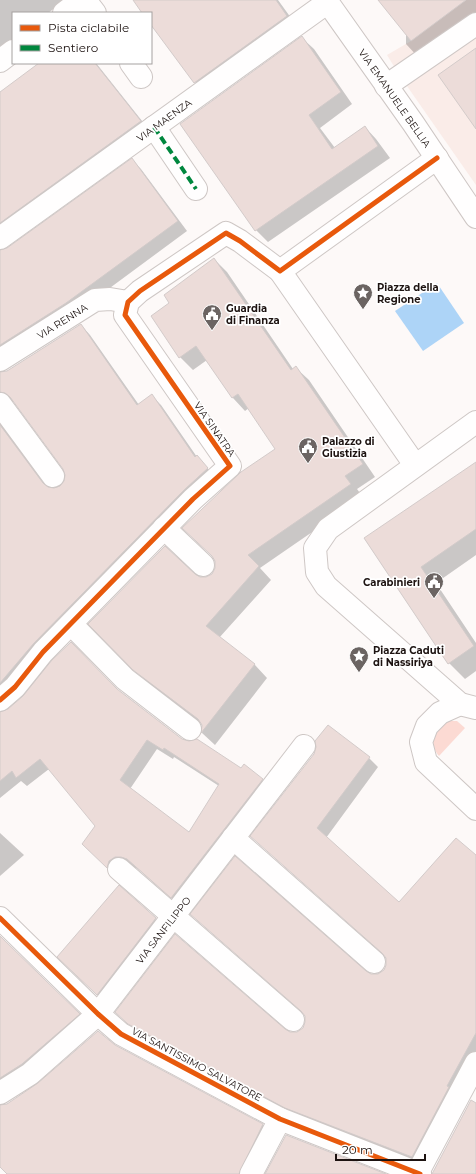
<svg xmlns="http://www.w3.org/2000/svg" width="476" height="1174" font-family="Montserrat,sans-serif">
<style>
.built{fill:#faece8}
.green{fill:#fcdad3}
.water{fill:#add4f7}
.shadow{fill:#0003;fill-rule:evenodd}
.building{fill:#ecdcd9;stroke:#d3cbca;fill-rule:evenodd}
.lines{fill:none;stroke-linecap:round;stroke-linejoin:round}
.minor-casing{stroke:#cec7c5;stroke-width:24}
.minor{stroke:#fffefe;stroke-width:22}
.quiet{stroke:#00873e;stroke-width:4;stroke-dasharray:8 4;stroke-linecap:butt}
.cycleway-casing{stroke:#fff;stroke-width:8}
.cycleway{stroke:#e8590c;stroke-width:5}
.labels{text-anchor:middle;stroke-width:3.5;stroke-linejoin:round;paint-order:stroke}
.street-label{font-size:10px;fill:#1d1311;stroke:#fff}
.poi-label{font-size:10px;font-weight:bold;fill:#1d1311;stroke:#fff;text-anchor:start}
</style>
<rect width="100%" height="100%" fill="#fdf9f8"/>
<polygon class="built" points="466,0 476,0 476,185 400,76 387,55 411,41"/>
<path class="green" d="M448 721H457L465 728 439 756C428 744 434 728 448 721Z"/>
<polygon class="water" points="437,283 464,323 423,351 395,311"/>
<g class="shadow">
<polygon points="0,0 66,0 48,13 13,13 13,40 0,50"/>
<polygon points="134,0 278,0 299,29 207,95 195,82 151,23 151,13 144,13"/>
<polygon points="380,0 476,0 476,16 419,58 406,44 406,32"/>
<polygon points="302,38 314,49 352,104 320,128 335,148 365,127 376,139 390,158 268,242 256,230"/>
<polygon points="41,63 96,63 150,131 0,240 0,93"/>
<polygon points="132,160 141,169 187,231 76,313 0,362 0,251 8,249"/>
<polygon points="214,259 227,272 293,369 296,368 309,380 375,477 357,489 363,497 260,568 271,580 219,638 255,665 267,678 215,745 202,733 203,725 147,682 90,624 194,575 200,578 206,578 212,575 216,568 214,557 276,449 249,408 245,411 233,398 207,360 193,370 180,357 152,316 171,303"/>
<polygon points="81,325 90,335 139,405 152,396 161,405 197,457 217,479 0,702 0,423 48,489 54,489 61,487 66,481 66,475 64,468 15,402 9,401 0,406 0,373 7,372"/>
<polygon points="476,463 476,555 436,583 476,643 476,671 465,679 449,663 365,539"/>
<path d="M117 690 182 740 262 780 272 789 181 907 138 869 131 866 117 877 84 844 96 826 49 769 27 786 21 781 0 798V713ZM157 749 173 759 174 757 219 786 189 833 130 789Z"/>
<polygon points="369,758 378,767 326,838 399,904 476,857 476,1061 421,1166 296,1117 139,1033 126,1022 284,1030 290,1033 297,1033 303,1029 306,1022 304,1013 192,914 371,975 378,975 384,971 387,965 385,955 252,836"/>
<polygon points="0,833 24,855 0,876"/>
<polygon points="155,919 164,927 106,1003 59,957"/>
<polygon points="0,936 88,1024 0,1095"/>
<polygon points="114,1046 263,1125 272,1135 253,1174 9,1174 0,1165 0,1106 7,1104"/>
</g>
<g class="building">
<polygon points="133,0 276,0 287,16 194,83 151,25 151,13 142,13"/>
<polygon points="378,0 466,0 411,41"/>
<polygon points="302,36 341,92 309,115 332,149 365,126 378,146 255,231 180,124"/>
<polygon points="476,48 476,129 438,75"/>
<polygon points="39,63 95,63 141,121 0,223 0,92"/>
<polygon points="132,158 178,221 66,303 0,345 0,250 7,248"/>
<polygon points="214,258 291,370 296,366 363,464 345,476 351,484 248,555 259,566 206,626 255,664 201,733 202,725 198,719 133,670 88,624 165,546 195,574 200,577 206,577 212,574 215,568 215,561 212,556 182,528 241,472 275,449 238,394 232,398 196,346 179,358 151,316 169,303 164,295"/>
<polygon points="81,324 137,405 152,394 195,457 197,455 208,468 184,490 34,643 0,683 0,425 43,483 48,487 54,488 60,486 64,481 65,475 63,469 10,397 5,393 0,392 0,372 7,371"/>
<polygon points="476,462 476,529 421,567 474,646 448,664 364,538"/>
<path d="M71 642 117 689 182 739 189 741 197 739 241 768 244 764 263 779 171 898 127 859 121 857H115L109 861 107 868 82 844 95 826 40 759 16 778 12 771 0 781V712L8 709 23 696 52 660ZM147 740 163 750 164 748 219 784 189 832 120 780Z"/>
<polygon points="328,725 370,757 317,828 399,902 456,838 476,855 476,1033 447,1086 449,1087 412,1157 285,1108 128,1024 115,1012 175,934 285,1029 290,1032 297,1032 303,1028 305,1022 305,1016 301,1011 190,914 235,856 366,971 371,974 378,974 384,970 386,965 386,958 382,953 250,836 314,754 316,747 315,741"/>
<polygon points="119,885 156,918 97,995 57,957"/>
<polygon points="0,936 80,1014 22,1064 0,1078"/>
<polygon points="98,1031 115,1045 263,1124 239,1174 7,1174 0,1167 0,1105 7,1104 38,1083"/>
<polygon points="471,1100 476,1103 476,1174 432,1174"/>
<polygon points="286,1135 386,1174 265,1174"/>
</g>
<g class="lines">
<g class="minor-casing">
<g id="minor">
<polyline points="85,0 95,13"/>
<polyline points="326,0 413,123 476,217"/>
<polyline points="64,13 81,0"/>
<polyline points="0,61 13,51"/>
<polyline points="131,63 141,77"/>
<polyline points="386,86 476,24"/>
<polyline points="154,127 196,189"/>
<polyline points="0,238 328,2"/>
<polyline points="280,271 415,465"/>
<polyline points="0,360 95,300 110,299 128,302"/>
<polyline points="0,404 53,476"/>
<polyline points="476,422 328,529 315,548 317,572 326,586 460,704 476,708"/>
<polyline points="164,528 203,565"/>
<polyline points="71,624 125,679 190,729"/>
<polyline points="0,700 15,687 43,652 193,499 230,466 125,315 128,302 140,291 226,233 240,241 280,271 437,158"/>
<polyline points="460,704 440,713 427,726 421,742 426,762 476,809"/>
<polyline points="233,838 374,962"/>
<polyline points="119,869 293,1020"/>
<polyline points="0,918 98,1014 121,1034 280,1119 420,1174"/>
<polyline points="0,1093 30,1074 98,1014 304,746"/>
<polyline points="251,1174 280,1119"/>
<polyline points="417,1174 476,1063"/>
</g>
</g>
<use href="#minor" class="minor"/>
<polyline class="quiet" points="154,127 196,189"/>
<g class="cycleway-casing">
<g id="cycleway">
<polyline points="0,700 15,687 43,652 193,499 230,466 125,315 128,302 140,291 226,233 240,241 280,271 437,158"/>
<polyline points="0,918 98,1014 121,1034 280,1119 420,1174"/>
</g>
</g>
<use href="#cycleway" class="cycleway"/>
</g>
<defs>
<g id="sight-pin" transform="scale(1)"><path d="M0 17L-7.5 6A9.5 9.5 0 1 1 7.5 6Z" fill="#6b6462" stroke="#fff"/><path d="M0-6L1.8-2.2L6-1.7L2.9 1.2L3.7 5.4L0 3.3L-3.7 5.4L-2.9 1.2L-6-1.7L-1.8-2.2Z" fill="#fff"/></g>
<g id="civic-pin" transform="scale(1)"><path d="M0 17L-7.5 6A9.5 9.5 0 1 1 7.5 6Z" fill="#6b6462" stroke="#fff"/><path d="M-.6-6.5H3V-4.5H.6V-3L4-1V1h2V6H-6V1h2V-1L-.6-3ZM-1.2 2.5V6h2.4V2.5Z" fill="#fff"/></g>
</defs>
<g fill-rule="evenodd">
<use href="#sight-pin" x="363" y="293"/>
<use href="#civic-pin" x="212" y="314"/>
<use href="#civic-pin" x="308" y="447"/>
<use href="#civic-pin" x="434" y="582"/>
<use href="#sight-pin" x="359" y="656"/>
</g>
<g class="labels">
<g class="street-label">
<text transform="translate(395 98) rotate(55)" y="4">VIA EMANUELE BELLIA</text>
<text transform="translate(164 120) rotate(-36)" y="4">VIA MAENZA</text>
<text transform="translate(62 321) rotate(-32)" y="4">VIA RENNA</text>
<text transform="translate(215 429) rotate(55)" y="4">VIA SINATRA</text>
<text transform="translate(163 930) rotate(-52)" y="4">VIA SANFILIPPO</text>
<text transform="translate(197 1064) rotate(28)" y="4">VIA SANTISSIMO SALVATORE</text>
</g>
<g class="poi-label">
<text x="377" y="291">Piazza della<tspan x="377" dy="12">Regione</tspan></text>
<text x="226" y="312">Guardia<tspan x="226" dy="12">di Finanza</tspan></text>
<text x="322" y="445">Palazzo di<tspan x="322" dy="12">Giustizia</tspan></text>
<text x="420" y="586" text-anchor="end">Carabinieri</text>
<text x="373" y="654">Piazza Caduti<tspan x="373" dy="12">di Nassiriya</tspan></text>
</g>
</g>
<rect x="12" y="12" width="140" height="52" fill="#ffffff" stroke="#a5a1a0"/>
<rect x="20" y="25" width="20" height="6" fill="#e8590c" stroke="#a5a1a0"/>
<text x="48" y="32" font-size="12" fill="#1d1311">Pista ciclabile</text>
<rect x="20" y="45" width="20" height="6" fill="#00873e" stroke="#a5a1a0"/>
<text x="48" y="52" font-size="12" fill="#1d1311">Sentiero</text>
<path d="M336 1154v6h89v-6" fill="none" stroke="#1d1311" stroke-width="2"/>
<text x="342" y="1154" font-size="12" fill="#1d1311" stroke="#ffffff" stroke-width="3" paint-order="stroke">20 m</text>
</svg>
